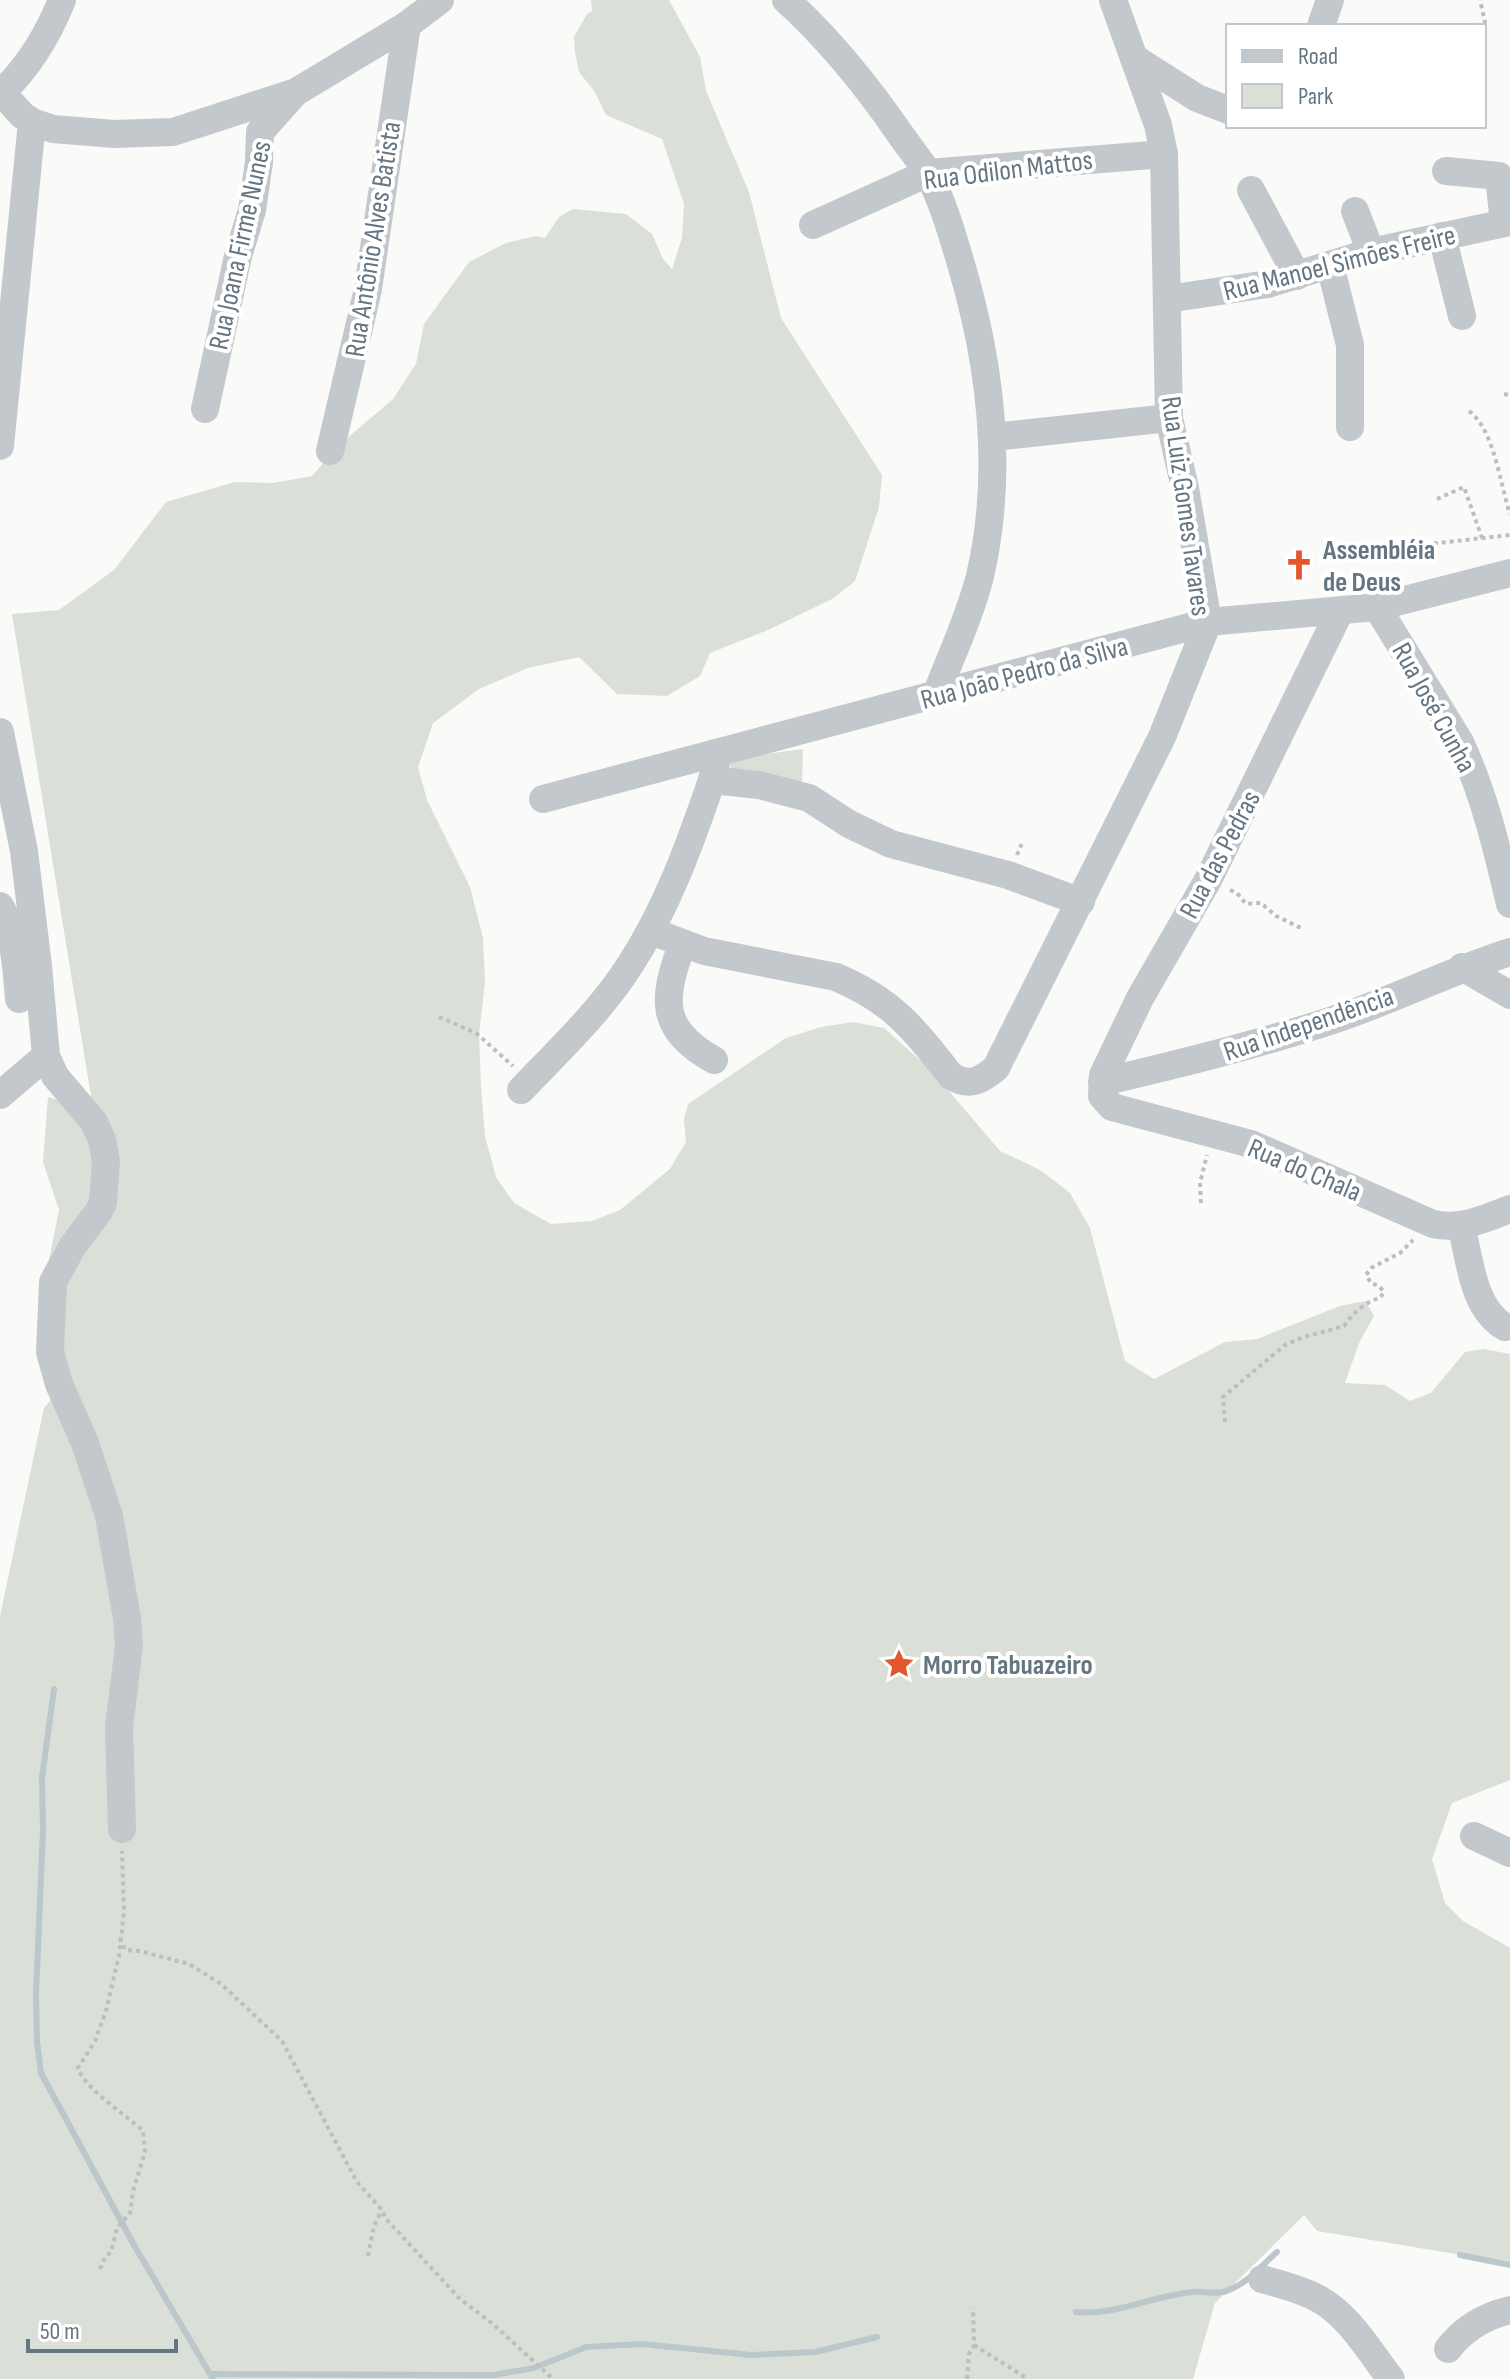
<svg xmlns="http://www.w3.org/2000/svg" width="1510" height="2379" font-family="'Sofia Sans Condensed',sans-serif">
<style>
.green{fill:#dadfd7}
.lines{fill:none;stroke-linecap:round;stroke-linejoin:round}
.stream{stroke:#bbc7cb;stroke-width:6}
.path{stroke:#bbbfc2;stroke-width:4;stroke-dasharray:4 4;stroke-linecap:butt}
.minor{stroke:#c3c8cc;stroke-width:28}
.labels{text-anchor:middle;stroke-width:8;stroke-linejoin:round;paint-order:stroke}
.street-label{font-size:28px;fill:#657683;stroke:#fff}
.poi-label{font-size:28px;font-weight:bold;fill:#657683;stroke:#fff;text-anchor:start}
</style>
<rect width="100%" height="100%" fill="#fafaf8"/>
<g class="green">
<polygon points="591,0 669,0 700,57 706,91 749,192 781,318 882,475 879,507 855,581 834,598 768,630 710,653 700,676 667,696 617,694 579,657 528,668 479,689 433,723 418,767 427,800 470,887 483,938 485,983 479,1034 481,1087 485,1136 496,1177 514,1203 551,1224 592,1221 620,1210 670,1169 686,1142 684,1119 688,1104 786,1038 821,1027 853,1022 884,1028 931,1070 1000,1151 1040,1170 1070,1193 1090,1228 1125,1361 1154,1379 1225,1342 1257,1339 1340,1306 1365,1301 1374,1316 1359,1343 1345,1383 1385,1385 1410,1401 1431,1393 1465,1352 1484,1349 1510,1354 1510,1780 1452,1803 1432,1859 1445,1903 1463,1921 1510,1948 1510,2263 1317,2231 1304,2215 1215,2303 1193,2379 0,2379 0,1616 44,1408 58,1391 46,1275 59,1210 43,1162 48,1097 74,1105 92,1102 12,614 59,610 114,570 166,502 235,482 273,483 312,476 338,446 393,399 416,364 424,324 469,262 506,243 536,236 545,238 559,217 573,209 626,214 652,234 663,259 672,269 682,238 684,204 662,139 606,115 595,92 579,72 575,52 574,37 587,14 592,11"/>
<polygon points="803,749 802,786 733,776 729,759"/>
</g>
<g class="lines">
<g class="stream">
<polyline points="54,1689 42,1778 43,1832 36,1993 37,2041 41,2073 134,2245 213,2379"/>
<polyline points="1460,2255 1510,2265"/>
<path d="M1076 2312C1115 2316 1152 2296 1192 2292 1204 2290 1217 2296 1229 2290 1249 2282 1261 2266 1277 2252"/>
<polyline points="210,2374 493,2375 534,2368 586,2347 642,2344 751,2355 815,2352 877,2337"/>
</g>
<g class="path">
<polyline points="1476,26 1485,22 1480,0"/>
<polyline points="1504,394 1510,395"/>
<path d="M1469 411C1494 429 1500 484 1510 514"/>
<polyline points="1437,499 1464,487 1482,538"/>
<polyline points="1402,547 1510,535"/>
<polyline points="1017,855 1022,843"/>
<polyline points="1230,890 1237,893 1246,904 1261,903 1276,916 1301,928"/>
<polyline points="439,1017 476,1033 513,1066"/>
<polyline points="1201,1203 1200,1183 1207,1155"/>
<path d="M1225 1422 1223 1397 1285 1345 1301 1338 1344 1326C1352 1314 1366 1301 1380 1298L1384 1292 1379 1286 1371 1283 1366 1275 1371 1268 1400 1253 1413 1240"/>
<polyline points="120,1938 125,1950 140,1951 189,1964 221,1984 282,2041 357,2182 382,2210 386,2219 460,2299 493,2324 553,2379"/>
<polyline points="368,2256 374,2226 382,2210"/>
<path d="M100 2269 105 2257 111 2252 117 2228 130 2213 133 2191 145 2152 143 2131C126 2115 83 2087 78 2068L95 2041 106 2011 119 1955 124 1912 122 1851"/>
<polyline points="974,2345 1028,2379"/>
<polyline points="967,2379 969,2354 974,2345 973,2308"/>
</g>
<g class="minor">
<path d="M786 0C829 39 867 86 900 134 909 147 920 160 928 173 943 202 952 234 961 264 991 365 1004 472 980 576 970 616 951 656 936 695"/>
<polyline points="1321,26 1330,0"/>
<polyline points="1134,58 1197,98 1228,110"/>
<polyline points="2,93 22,115 32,122 53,129 114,134 173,132 296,92 407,25 440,0"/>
<path d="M0 94C28 68 48 35 62 0"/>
<polyline points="1446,171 1499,176 1504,223"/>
<polyline points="1251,190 1297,276"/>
<polyline points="1355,211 1371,252"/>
<polyline points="813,225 928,173 1164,154"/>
<polyline points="1442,236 1462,316"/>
<polyline points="1330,265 1350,345 1350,427"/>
<polyline points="1167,299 1268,284 1371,252 1510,222"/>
<polyline points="205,409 238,256 252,210 259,162 260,132 295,93"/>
<polyline points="994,437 1169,418"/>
<polyline points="0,446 32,122"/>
<polyline points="330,451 368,289 407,25"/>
<path d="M1377 607 1460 742C1484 794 1497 848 1510 904"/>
<path d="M1340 611 1208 880 1140 998 1103 1075 1102 1096 1112 1107 1251 1144 1433 1224C1460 1230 1485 1219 1510 1209"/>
<polyline points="0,732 24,851 38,966 46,1056 55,1076 94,1122 102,1140 106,1161 103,1202 99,1211 72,1247 53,1282 50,1352 59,1384 85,1443 109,1516 127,1618 129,1646 119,1727 122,1829"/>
<polyline points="718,754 712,780 759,785 809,798 849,824 891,844 1008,875 1081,902"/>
<polyline points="543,799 1208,622 1377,607 1510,573"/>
<path d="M0 906C14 929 17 972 19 999"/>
<path d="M651 931 704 951 836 977C893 1001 914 1029 951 1076 969 1087 981 1081 996 1068L1162 737 1208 622 1185 488 1169 418 1164 154 1158 125 1113 0"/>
<path d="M682 945C662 999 659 1030 714 1060"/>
<polyline points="1462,967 1510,995"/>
<path d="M1102 1082C1179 1064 1257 1045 1333 1020 1393 1000 1450 971 1510 952"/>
<path d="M521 1090C559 1050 600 1012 630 965 667 908 690 844 712 780"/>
<polyline points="0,1095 46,1056"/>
<path d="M1461 1225C1470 1259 1472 1308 1505 1327"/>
<polyline points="1474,1836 1510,1853"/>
<path d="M1262 2279C1279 2284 1299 2289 1315 2297 1348 2313 1369 2351 1391 2379"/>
<path d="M1448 2349C1463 2329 1485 2316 1510 2310"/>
</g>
</g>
<defs>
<g id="church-bare" transform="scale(2.4)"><path d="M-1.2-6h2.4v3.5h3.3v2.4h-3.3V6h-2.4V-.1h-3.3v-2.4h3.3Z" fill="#e4572e" stroke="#fff" stroke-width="2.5" paint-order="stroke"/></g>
<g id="sight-bare" transform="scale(2.4)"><path d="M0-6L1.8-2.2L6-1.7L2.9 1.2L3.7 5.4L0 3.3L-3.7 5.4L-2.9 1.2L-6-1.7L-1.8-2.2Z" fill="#e4572e" stroke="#fff" stroke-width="2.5" paint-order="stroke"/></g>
</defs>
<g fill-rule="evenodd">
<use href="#church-bare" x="1299" y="565"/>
<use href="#sight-bare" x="899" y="1664"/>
</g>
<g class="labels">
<g class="street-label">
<text transform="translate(1008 169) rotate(-7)" y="10">Rua Odilon Mattos</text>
<text transform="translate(372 239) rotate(-81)" y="10">Rua Antônio Alves Batista</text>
<text transform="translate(239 245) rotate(-78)" y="10">Rua Joana Firme Nunes</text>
<text transform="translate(1339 262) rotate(-14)" y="10">Rua Manoel Simões Freire</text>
<text transform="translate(1187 506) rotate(82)" y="10">Rua Luiz Gomes Tavares</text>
<text transform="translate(1024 672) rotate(-15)" y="10">Rua João Pedro da Silva</text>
<text transform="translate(1435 707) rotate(61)" y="10">Rua José Cunha</text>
<text transform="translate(1219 854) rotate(-62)" y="10">Rua das Pedras</text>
<text transform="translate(1308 1023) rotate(-19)" y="10">Rua Independência</text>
<text transform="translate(1305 1169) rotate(23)" y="10">Rua do Chala</text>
</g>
<g class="poi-label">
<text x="1323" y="559">Assembléia<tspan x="1323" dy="32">de Deus</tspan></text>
<text x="923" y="1674">Morro Tabuazeiro</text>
</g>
</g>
<rect x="1226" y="24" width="260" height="104" fill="#ffffff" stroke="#c1c8cd" stroke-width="2"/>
<rect x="1242" y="50" width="40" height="12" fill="#c3c8cc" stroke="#c1c8cd" stroke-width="2"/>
<text x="1298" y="64" font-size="24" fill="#657683">Road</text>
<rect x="1242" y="84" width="40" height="24" fill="#dadfd7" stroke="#c1c8cd" stroke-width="2"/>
<text x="1298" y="104" font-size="24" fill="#657683">Park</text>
<path d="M28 2339v12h148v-12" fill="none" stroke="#657683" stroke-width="4"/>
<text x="40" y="2339" font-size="24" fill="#657683" stroke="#ffffff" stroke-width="6" paint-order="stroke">50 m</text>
</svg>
